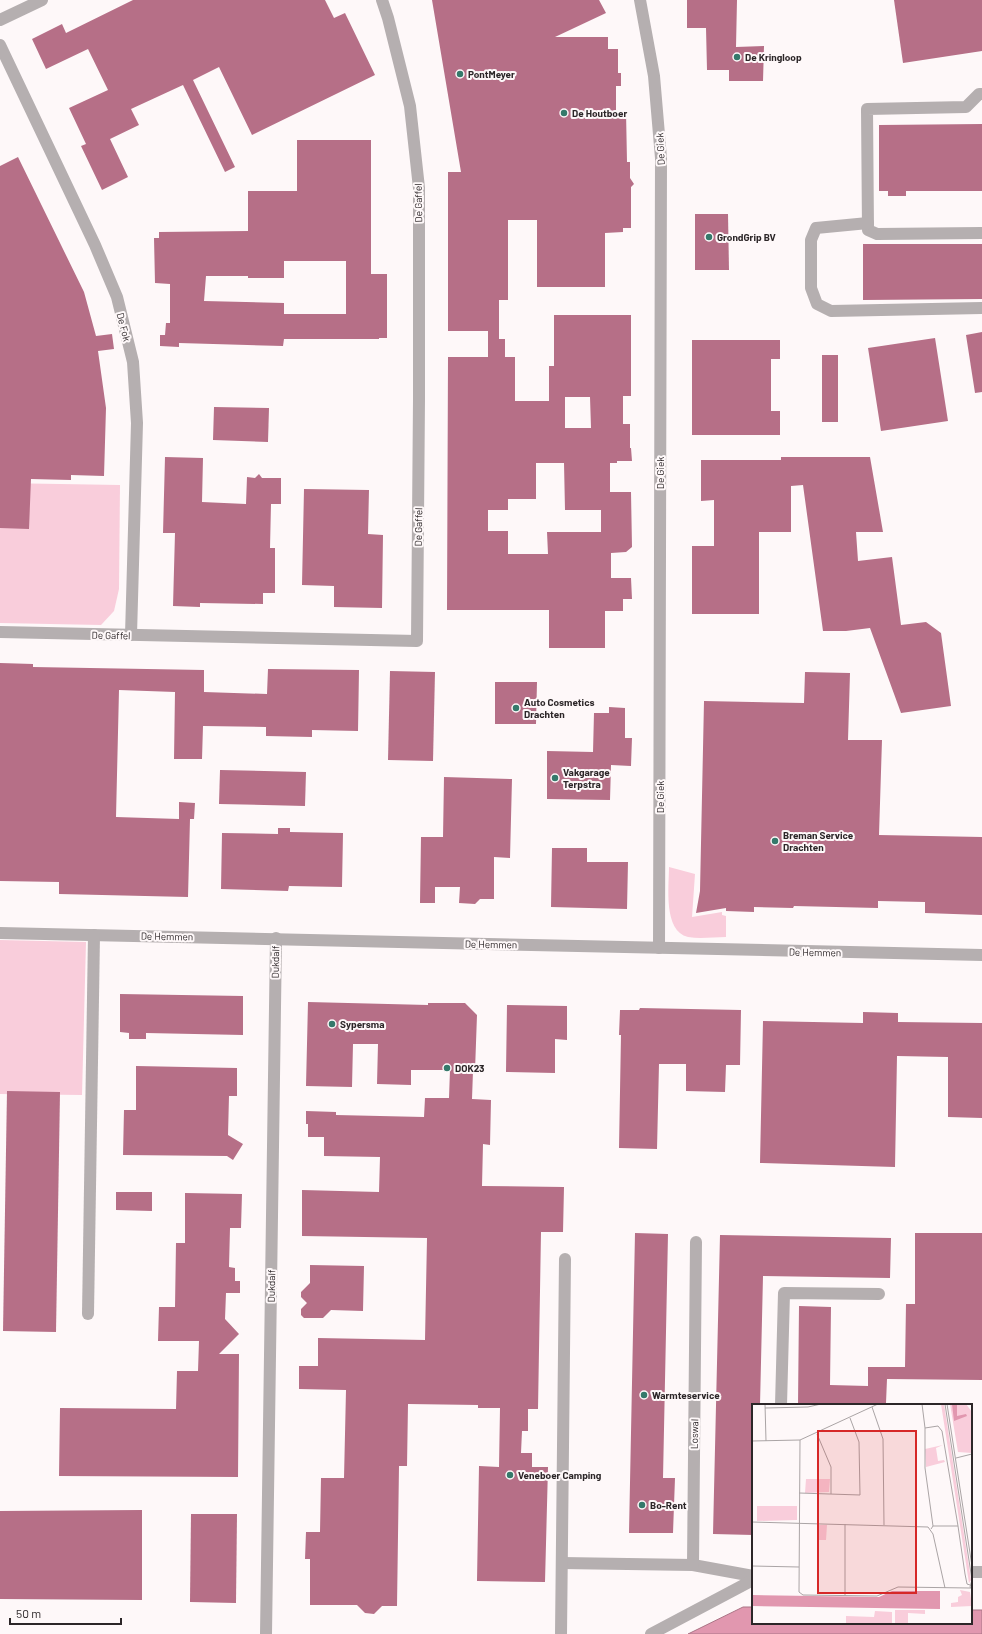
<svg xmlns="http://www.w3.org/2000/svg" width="982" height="1634" font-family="Barlow,sans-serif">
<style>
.green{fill:#f9cddb}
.water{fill:#e197af;stroke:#ab7586}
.building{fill:#b66f87;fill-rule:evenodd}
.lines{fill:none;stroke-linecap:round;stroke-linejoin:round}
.minor{stroke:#b5afb0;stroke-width:12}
.poi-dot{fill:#35796b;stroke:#fef8f9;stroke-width:1.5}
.labels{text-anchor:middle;stroke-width:4;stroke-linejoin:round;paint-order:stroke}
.poi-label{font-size:10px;font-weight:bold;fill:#2c2628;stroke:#fef8f9;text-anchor:start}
.street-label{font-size:10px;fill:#2c2628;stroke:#fef8f9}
.inset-road{fill:none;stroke:#aaa4a5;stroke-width:1}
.view{fill:#d62828;fill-opacity:0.15;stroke:#d62828;stroke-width:2}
.inset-edge{fill:none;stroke:#2c2628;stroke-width:2}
</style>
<rect width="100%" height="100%" fill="#fef8f9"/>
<g class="green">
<polygon points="0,483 120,485 119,589 114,611 101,625 0,623"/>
<path d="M669 867 695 874 692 917 722 912V915L726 916V937C714 937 700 939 688 937 663 931 669 886 669 867Z"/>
<polygon points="0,940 86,942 82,1095 0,1094"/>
</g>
<polygon class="water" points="743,1607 753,1607 753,1623 971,1623 971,1610 982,1610 982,1634 688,1634"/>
<g class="building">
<polygon points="133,0 325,0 334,18 345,13 375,75 252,135 219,67 193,80 235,167 225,172 183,85 131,109 139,125 110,139 128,177 102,190 81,146 86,144 69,108 108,90 88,49 46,69 32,39 62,24 66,33"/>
<path d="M432 0H599L606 13 555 37H608V49H618V73H621V86H616V111H626L627 162H630V178L634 184 631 187V228H623V232L605 233V287H537V220H508V300H499V339H505V357H515V401H549V366H554V315H631V396H623V424H630V448H631L632 461H617V463H610V492H631L632 547 626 552 611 553V578H631L632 599H623V611H605V648H549V610H447L448 357H488V331H448V172H461ZM565 397H590L591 428H565ZM536 463H564L565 510H601V532H547L548 554H508V531H488V510H508V499H536Z"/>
<polygon points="687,0 737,0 736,47 764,46 763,81 729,81 729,70 707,70 706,28 687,28"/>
<polygon points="894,0 982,0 982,51 903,63"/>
<polygon points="982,124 982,191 906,191 906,196 888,196 888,191 879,191 879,125"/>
<path d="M297 140H371V274H387V338H379V339H284L283 346 179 343V347L160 346V335H165L166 323H170V284L155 283 154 238H159V232L248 231V191H297ZM284 261H346V314H284V303L204 301 206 276H248V278H284Z"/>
<polygon points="18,157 84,292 96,336 112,334 114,349 98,351 106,408 104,476 71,475 71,480 31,479 29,529 0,528 0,166"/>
<polygon points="695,214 728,214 729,270 695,270"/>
<polygon points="863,244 982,244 982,299 863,300"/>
<polygon points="982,332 982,392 975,393 966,335"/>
<polygon points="935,338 948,421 881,431 868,348"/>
<polygon points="692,340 780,340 780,359 771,359 771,411 780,411 780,435 692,435"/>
<rect x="822" y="355" width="16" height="67"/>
<polygon points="214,407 269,408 268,442 213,440"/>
<polygon points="165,457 203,458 202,502 246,504 247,477 255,478 259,474 262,478 281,478 281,504 271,504 270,548 275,548 275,593 263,593 263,604 200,603 200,607 173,606 175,533 163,533"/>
<polygon points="781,457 870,457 883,532 856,532 858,561 892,557 901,625 926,622 941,633 951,706 901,713 870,628 846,631 823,631 803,485 791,486 791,532 759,532 759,614 692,614 692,546 714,546 714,500 701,501 701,460 781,460"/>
<polygon points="304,489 369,490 368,534 383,535 382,608 334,607 334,586 302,585"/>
<polygon points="0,663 33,664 33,667 204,670 204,692 267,694 268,669 359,670 358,731 312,730 312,737 266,736 266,727 203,726 202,759 174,759 175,692 119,690 116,817 179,819 179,802 195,803 194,819 190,819 188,897 59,894 59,882 0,881"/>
<polygon points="390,671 435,672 433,761 388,760"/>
<polygon points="805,672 850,673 848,740 882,740 879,835 982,837 982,915 925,913 925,902 878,901 878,908 794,906 793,908 754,907 754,912 726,911 726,908 696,913 700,891 704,701 804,703"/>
<polygon points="495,682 537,682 536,724 495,724"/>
<polygon points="609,707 625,708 625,738 632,738 631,766 611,765 610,800 547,799 547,751 593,752 594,713 609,713"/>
<polygon points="220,770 306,772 305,806 219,804"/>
<polygon points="444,777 512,779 510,858 494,857 494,899 480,899 475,904 459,903 460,887 435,887 435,903 420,903 421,837 443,837"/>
<polygon points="278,828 290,828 290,832 343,833 342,887 289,886 288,891 221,889 222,833 278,834"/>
<polygon points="552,848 587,848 587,862 628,862 627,909 551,907"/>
<polygon points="120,994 243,996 243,1035 146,1033 146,1039 129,1039 129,1033 120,1032"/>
<polygon points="308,1002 428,1005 428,1003 465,1003 477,1015 475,1071 473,1071 472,1099 491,1100 490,1145 483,1144 482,1186 564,1187 563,1232 541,1232 538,1409 528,1409 528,1431 522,1431 521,1453 532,1453 532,1467 548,1467 545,1582 477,1581 479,1466 499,1467 500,1408 478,1408 478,1405 408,1404 407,1466 399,1466 397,1606 382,1606 374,1614 365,1613 357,1605 310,1605 310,1559 305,1559 306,1532 320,1532 321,1478 344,1478 346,1390 299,1389 299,1366 318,1366 318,1338 425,1340 427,1238 302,1236 302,1190 379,1192 380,1157 324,1156 324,1137 308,1137 308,1124 306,1124 306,1111 336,1112 336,1115 424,1117 425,1098 449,1098 450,1070 411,1070 411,1085 377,1084 378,1044 353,1044 352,1087 306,1086"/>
<polygon points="507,1005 567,1006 567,1040 555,1039 555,1073 506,1072"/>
<polygon points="640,1008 741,1010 740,1065 726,1065 725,1092 686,1091 686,1064 659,1064 657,1149 619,1148 621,1035 619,1035 620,1010 639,1010"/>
<polygon points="863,1012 898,1013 898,1022 982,1023 982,1118 948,1117 948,1057 897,1056 895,1167 760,1163 763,1021 863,1023"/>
<polygon points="136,1066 237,1068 237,1096 229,1096 228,1135 243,1144 233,1160 227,1156 123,1155 124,1110 136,1110"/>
<polygon points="7,1091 60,1092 56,1332 3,1331"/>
<polygon points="116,1192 152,1192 152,1211 116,1210"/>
<polygon points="185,1193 242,1194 241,1228 230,1228 229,1267 235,1268 235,1281 240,1281 240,1293 226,1293 225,1319 239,1334 219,1354 239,1354 238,1477 59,1476 60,1408 176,1409 177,1371 198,1371 199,1341 158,1341 159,1307 175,1307 176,1243 185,1243"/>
<polygon points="635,1233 668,1234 663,1478 675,1478 673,1533 629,1533"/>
<polygon points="915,1233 982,1233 982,1380 887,1379 886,1403 865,1403 865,1405 798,1405 799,1306 831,1307 830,1385 868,1386 868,1367 905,1367 906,1304 915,1304"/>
<polygon points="720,1235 891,1238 890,1278 763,1276 760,1405 753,1405 753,1535 713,1534"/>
<polygon points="310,1265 364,1266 363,1311 331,1310 323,1318 304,1318 301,1315 301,1309 307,1303 301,1297 301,1292 310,1283"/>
<polygon points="142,1510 142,1600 0,1599 0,1511"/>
<polygon points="191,1514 237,1514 236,1603 190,1602"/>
</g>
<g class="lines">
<g class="minor">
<polyline points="640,0 654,76 661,158 659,948"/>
<polyline points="0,20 42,0"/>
<polyline points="0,45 95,245 117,297 133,362 137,423 131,635"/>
<polyline points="982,94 979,94 966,107 867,109 868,230 877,234 982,233"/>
<polyline points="868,223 816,228 811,240 811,288 817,304 831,311 982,308"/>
<polyline points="0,632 417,641 419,399 419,188 410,106 388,18 382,0"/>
<polyline points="0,933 982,955"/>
<polyline points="696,1242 693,1565 753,1576"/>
<polyline points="88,1314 94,935"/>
<polyline points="781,1405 784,1293 879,1294"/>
<polyline points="562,1563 693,1565"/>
<polyline points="971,1572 982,1572"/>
<polyline points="266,1634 276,938"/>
<polyline points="561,1634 565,1259"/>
<polyline points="651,1634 753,1580"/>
</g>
</g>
<g class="poi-dot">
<circle cx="737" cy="57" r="4"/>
<circle cx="460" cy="74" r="4"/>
<circle cx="564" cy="113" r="4"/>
<circle cx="709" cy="237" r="4"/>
<circle cx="516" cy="708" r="4"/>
<circle cx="555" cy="778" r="4"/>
<circle cx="775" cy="841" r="4"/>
<circle cx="332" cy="1024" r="4"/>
<circle cx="447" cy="1068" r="4"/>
<circle cx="644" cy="1395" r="4"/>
<circle cx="510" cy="1475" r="4"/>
<circle cx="642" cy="1505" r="4"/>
</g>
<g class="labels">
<g class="poi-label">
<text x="745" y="61">De Kringloop</text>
<text x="468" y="78">PontMeyer</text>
<text x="572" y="117">De Houtboer</text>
<text x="717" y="241">GrondGrip BV</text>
<text x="524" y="706">Auto Cosmetics<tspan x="524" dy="12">Drachten</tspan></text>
<text x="563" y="776">Vakgarage<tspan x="563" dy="12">Terpstra</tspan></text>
<text x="783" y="839">Breman Service<tspan x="783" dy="12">Drachten</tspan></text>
<text x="340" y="1028">Sypersma</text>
<text x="455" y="1072">DOK23</text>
<text x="652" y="1399">Warmteservice</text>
<text x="518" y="1479">Veneboer Camping</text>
<text x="650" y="1509">Bo-Rent</text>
</g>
<g class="street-label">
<text transform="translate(660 149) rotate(-93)" y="4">De Giek</text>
<text transform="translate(418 203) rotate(-91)" y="4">De Gaffel</text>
<text transform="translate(124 327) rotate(76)" y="4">De Fok</text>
<text transform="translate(660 473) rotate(-90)" y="4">De Giek</text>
<text transform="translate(418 527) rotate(-89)" y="4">De Gaffel</text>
<text transform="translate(111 635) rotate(1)" y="4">De Gaffel</text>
<text transform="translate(660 797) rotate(-90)" y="4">De Giek</text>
<text transform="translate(167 936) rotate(1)" y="4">De Hemmen</text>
<text transform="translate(491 944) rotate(1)" y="4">De Hemmen</text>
<text transform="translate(815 952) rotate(1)" y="4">De Hemmen</text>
<text transform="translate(275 962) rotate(-89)" y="4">Dukdalf</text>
<text transform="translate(271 1286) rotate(-89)" y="4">Dukdalf</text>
<text transform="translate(694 1434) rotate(-89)" y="4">Loswal</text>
</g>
</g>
<g transform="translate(752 1404)">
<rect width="220" height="220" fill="#fef8f9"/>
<path d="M189 0H192L219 176 217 179ZM198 0H214L220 8V49L206 48ZM191 41 184 44 186 57 192 56 193 58 174 63 173 45ZM54 75H78L77 88 53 89ZM5 102H45V116L5 117ZM66 121H75L74 136H66ZM208 186 218 188 220 202 199 203V199L206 198V193L210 191ZM143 206H173V210L156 209V220H143ZM123 207 140 208V220H94V212L122 213Z" fill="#f9cddb"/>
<path d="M200 0H205V12L214 10 215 12 202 17ZM140 187H188V205L0 202V191L127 193Z" fill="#e197af"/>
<path class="inset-road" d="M13 0 14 37M126 0 48 36 47 188 51 191 125 192 146 183 218 184M170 0 173 24V64L181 122M193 0 220 176 218 183 220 186M195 0 220 162M120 3 131 35 132 121M13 4 56 3 69 0M173 24 186 22 190 27 206 122M65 30 79 63V90M0 37 48 36M204 54 220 50M47 89 108 91 107 38 98 14M0 118 176 123 181 130 193 184M179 125 181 122H206L213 170 215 180 218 181M0 162 47 163M93 191V120"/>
<path class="view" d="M66 27H164V189H66Z"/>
<rect width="220" height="220" class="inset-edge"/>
</g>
<path d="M10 1618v6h111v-6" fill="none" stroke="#2c2628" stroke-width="2"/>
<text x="16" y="1618" font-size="12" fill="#2c2628" stroke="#fef8f9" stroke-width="3" paint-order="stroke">50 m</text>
</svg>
